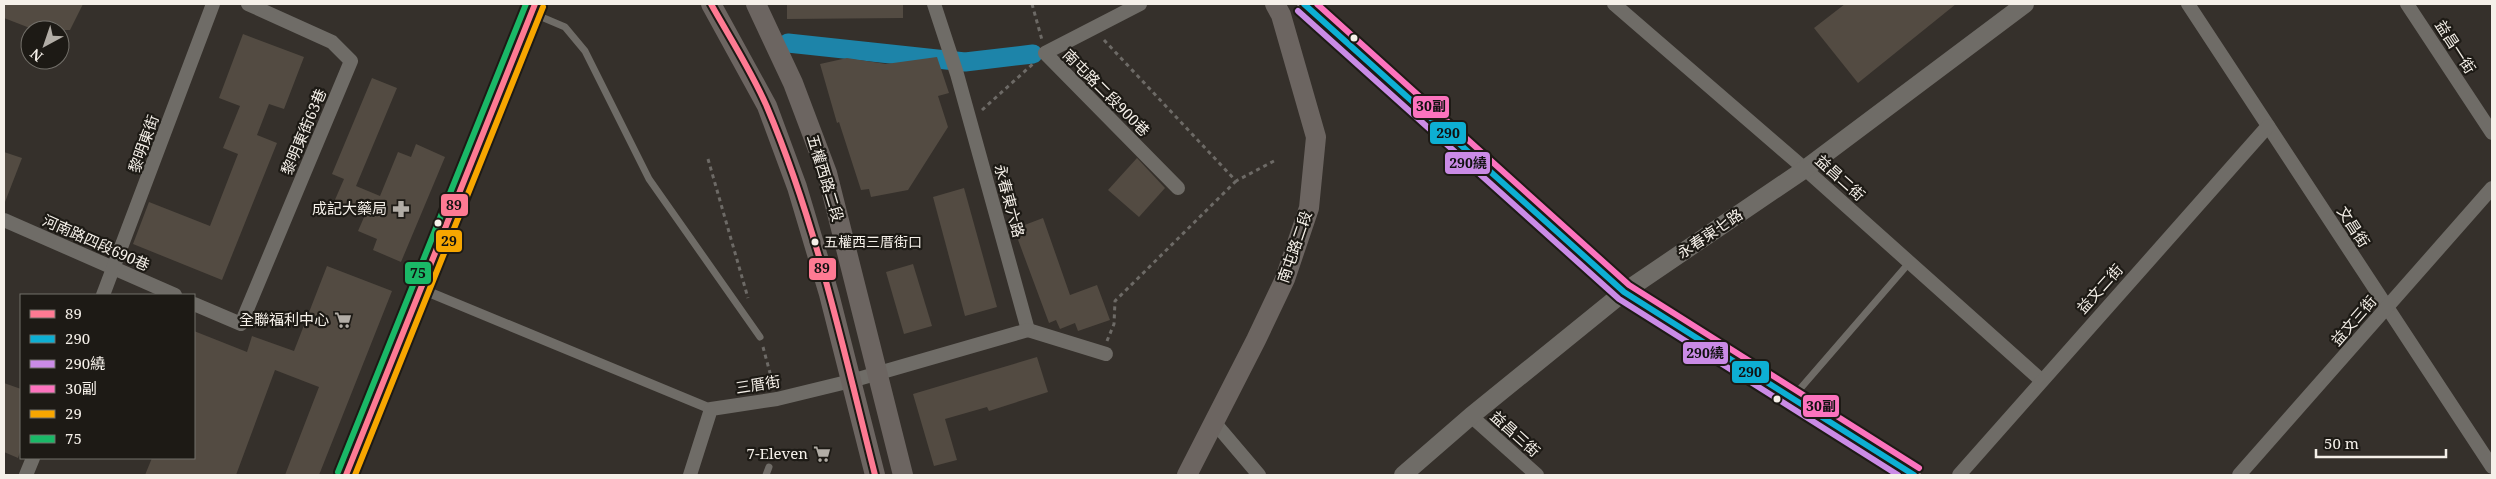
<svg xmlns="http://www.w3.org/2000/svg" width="2496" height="479" font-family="'Noto Serif','Noto Sans TC',serif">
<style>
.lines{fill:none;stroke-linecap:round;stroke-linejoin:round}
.canal{stroke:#1d84a9;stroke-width:19}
.building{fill:#534b42}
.path{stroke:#6d6a66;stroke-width:3;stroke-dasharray:4 4;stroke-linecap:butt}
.service{stroke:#6f6c67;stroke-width:7}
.pedestrian{stroke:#6f6c67;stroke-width:10}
.minor{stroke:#6f6c67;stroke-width:14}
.tertiary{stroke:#6f6c67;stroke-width:18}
.secondary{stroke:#6c6561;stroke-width:20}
.bus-1-casing{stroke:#1d1a15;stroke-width:10}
.bus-2-casing{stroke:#1d1a15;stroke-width:10}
.bus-3-casing{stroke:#1d1a15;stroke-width:10}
.bus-4-casing{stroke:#1d1a15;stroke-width:10}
.bus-5-casing{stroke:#1d1a15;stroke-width:10}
.bus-6-casing{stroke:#1d1a15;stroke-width:10}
.bus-1{stroke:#fe7a93;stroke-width:6}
.bus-2{stroke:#0dafd3;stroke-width:6}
.bus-3{stroke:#ca8be6;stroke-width:6}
.bus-4{stroke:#fc73be;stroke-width:6}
.bus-5{stroke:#f7a600;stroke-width:6}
.bus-6{stroke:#1ab867;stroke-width:6}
.bus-dot{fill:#f5f0e9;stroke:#1d1a15;stroke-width:2}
.labels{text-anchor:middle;stroke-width:4.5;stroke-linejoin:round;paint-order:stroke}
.bus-label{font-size:14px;fill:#f5f0e9;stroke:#1d1a15;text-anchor:start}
.street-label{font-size:15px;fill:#f5f0e9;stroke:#1d1a15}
.poi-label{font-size:15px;fill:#f5f0e9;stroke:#1d1a15;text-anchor:end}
.line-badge{stroke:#1d1a15;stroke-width:2}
.pale-badge-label{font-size:14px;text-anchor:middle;font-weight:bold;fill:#111}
</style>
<rect width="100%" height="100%" fill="#35302b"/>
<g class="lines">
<polyline class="canal" points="788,43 965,62 1033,54"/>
</g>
<g class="building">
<polygon points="4,4 83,4 70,30 35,30 4,18"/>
<polygon points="787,4 903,4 903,18 787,19"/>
<polygon points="1845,4 1956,4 1858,83 1814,28"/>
<polygon points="243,34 304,57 284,109 269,104 257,135 277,143 222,280 133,244 149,202 210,226 238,154 223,148 240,106 219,98"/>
<polygon points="937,57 949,93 938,96 948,127 908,190 871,197 869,189 861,190 839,122 837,123 820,64 847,58 886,64"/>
<polygon points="372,78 397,88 356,186 380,196 398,152 411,157 416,144 445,157 401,262 373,250 377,239 358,231 365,215 334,202 344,179 332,174"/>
<polygon points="4,152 22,158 5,202 4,202"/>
<polygon points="1137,158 1165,188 1139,217 1108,190"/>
<polygon points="964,188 997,307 965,316 933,197"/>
<polygon points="1043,218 1070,295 1097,285 1110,320 1078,331 1075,323 1060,329 1056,320 1049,323 1014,229"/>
<polygon points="913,264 932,326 904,334 886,272"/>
<polygon points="327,266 392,291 319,475 285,475 319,387 275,370 236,475 145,475 152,458 194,458 194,331 247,352 252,336 294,351"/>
<polygon points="1037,357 1048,392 989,411 987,407 945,419 957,460 934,466 913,394"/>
<polygon points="4,383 21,389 21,449 18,458 4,452"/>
</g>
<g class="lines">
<g class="path">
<polyline points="1032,4 1042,40"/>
<polyline points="1104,40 1236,181 1274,161"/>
<polyline points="982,110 1035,62"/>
<polyline points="708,159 748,298"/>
<polyline points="1107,341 1114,324 1115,301 1236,181"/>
<polyline points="763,347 773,384"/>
</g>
<g class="service">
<polyline points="532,13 565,27 585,51 649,179 760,337"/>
<polyline points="1793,397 1909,263"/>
<polyline points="766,475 769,467"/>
</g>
<polyline class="pedestrian" points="421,289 711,409"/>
<g class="minor">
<polyline points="934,4 957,74 1028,330"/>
<polyline points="1140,4 1045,53 1178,188"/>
<polyline points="1304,4 1624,292 1914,475"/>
<polyline points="1614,4 1805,169 2041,380"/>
<polyline points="2188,4 2492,467"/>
<polyline points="2407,4 2492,133"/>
<polyline points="4,220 175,295"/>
<polyline points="103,295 213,4"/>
<polyline points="194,304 241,324 351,61 332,42 248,4"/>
<polyline points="1028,330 1106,354"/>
<polyline points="1471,416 1537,475"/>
<polyline points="1214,422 1259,475"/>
<polyline points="26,475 33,458"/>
<polyline points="690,475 711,409 777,399 851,381 1028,330"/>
<polyline points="1959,475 2268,126"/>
<polyline points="2239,475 2492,188"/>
</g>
<polyline class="tertiary" points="1403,475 1471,416 1624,292 1805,169 2025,4"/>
<g class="secondary">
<polyline points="711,4 767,106 797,187 829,294 875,475"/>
<polyline points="756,4 793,83 827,173 903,475"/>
<polyline points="346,475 535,4"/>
<polyline points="1187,475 1256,340 1285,279 1309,208 1316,137 1281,15 1275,4"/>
</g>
<g class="bus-1-casing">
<g id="bus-1">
<path d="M711 4C730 38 752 72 767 107 817 225 844 352 875 475"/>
<polyline points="346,475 535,4"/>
</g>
</g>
<g class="bus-2-casing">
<polyline id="bus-2" points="1304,4 1624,292 1914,475"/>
</g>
<g class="bus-3-casing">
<polyline id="bus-3" points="1298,11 1619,299 1898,475"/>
</g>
<g class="bus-4-casing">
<polyline id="bus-4" points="1317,4 1629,285 1919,468"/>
</g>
<g class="bus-5-casing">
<polyline id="bus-5" points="355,475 543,7"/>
</g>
<g class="bus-6-casing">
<polyline id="bus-6" points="338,472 526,4"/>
</g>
<use href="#bus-1" class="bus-1"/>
<use href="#bus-2" class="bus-2"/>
<use href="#bus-3" class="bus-3"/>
<use href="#bus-4" class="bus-4"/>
<use href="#bus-5" class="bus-5"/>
<use href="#bus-6" class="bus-6"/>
</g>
<defs>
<g id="pharmacy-bare" transform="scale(1.35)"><path d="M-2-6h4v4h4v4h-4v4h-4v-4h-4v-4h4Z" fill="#b2ada6" stroke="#1d1a15" stroke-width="2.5" paint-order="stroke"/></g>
<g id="supermarket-bare" transform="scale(1.35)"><path d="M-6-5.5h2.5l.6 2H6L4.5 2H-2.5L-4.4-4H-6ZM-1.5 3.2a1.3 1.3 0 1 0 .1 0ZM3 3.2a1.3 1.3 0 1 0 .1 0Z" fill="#b2ada6" stroke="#1d1a15" stroke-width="2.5" paint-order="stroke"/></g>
</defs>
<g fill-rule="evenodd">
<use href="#pharmacy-bare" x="401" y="209"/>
<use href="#supermarket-bare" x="343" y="320"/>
<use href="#supermarket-bare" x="822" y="454"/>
</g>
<g class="bus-dot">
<circle cx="1354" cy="38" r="4.5"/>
<circle cx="438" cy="223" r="4.5"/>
<circle cx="815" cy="242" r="4.5"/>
<circle cx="1777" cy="399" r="4.5"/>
</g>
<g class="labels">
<g class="bus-label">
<text x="824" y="247">五權西三厝街口</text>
</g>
<g class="street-label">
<text transform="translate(2455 47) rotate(57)" y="5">益昌一街</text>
<text transform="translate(1106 93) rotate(45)" y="5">南屯路二段900巷</text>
<text transform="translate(304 132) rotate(-67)" y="5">黎明東街63巷</text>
<text transform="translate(144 144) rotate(-70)" y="5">黎明東街</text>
<text transform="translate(825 178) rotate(73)" y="5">五權西路二段</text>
<text transform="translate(1840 178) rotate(42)" y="5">益昌二街</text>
<text transform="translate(1009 201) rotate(75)" y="5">永春東六路</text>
<text transform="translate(2353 227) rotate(57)" y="5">文昌街</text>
<text transform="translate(1710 234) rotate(-34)" y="5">永春東七路</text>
<text transform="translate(96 243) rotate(24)" y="5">河南路四段690巷</text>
<text transform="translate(1295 247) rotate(-71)" y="5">南屯路二段</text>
<text transform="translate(2100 289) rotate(-48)" y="5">益文二街</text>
<text transform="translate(2354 321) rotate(-49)" y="5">益文三街</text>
<text transform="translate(758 385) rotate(-9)" y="5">三厝街</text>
<text transform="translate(1515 434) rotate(42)" y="5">益昌三街</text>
</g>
<g class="poi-label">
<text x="387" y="214">成記大藥局</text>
<text x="329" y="325">全聯福利中心</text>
<text x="808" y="459">7-Eleven</text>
</g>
</g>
<g class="line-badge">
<rect x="1412" y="95" width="38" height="24" rx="5" fill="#fc73be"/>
<rect x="1429" y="121" width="38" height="24" rx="5" fill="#0dafd3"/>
<rect x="1444" y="151" width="47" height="24" rx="5" fill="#ca8be6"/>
<rect x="440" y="193" width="29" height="24" rx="5" fill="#fe7a93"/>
<rect x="435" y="229" width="28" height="24" rx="5" fill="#f7a600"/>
<rect x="808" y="257" width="29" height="24" rx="5" fill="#fe7a93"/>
<rect x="404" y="261" width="28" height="24" rx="5" fill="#1ab867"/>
<rect x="1682" y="341" width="47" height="24" rx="5" fill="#ca8be6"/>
<rect x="1731" y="360" width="39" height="24" rx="5" fill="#0dafd3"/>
<rect x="1802" y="394" width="38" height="24" rx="5" fill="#fc73be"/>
</g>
<g class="pale-badge-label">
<text x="1431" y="111">30副</text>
<text x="1448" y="138">290</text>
<text x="1468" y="168">290繞</text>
<text x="454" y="210">89</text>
<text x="449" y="246">29</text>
<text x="822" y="273">89</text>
<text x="418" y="278">75</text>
<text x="1705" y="358">290繞</text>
<text x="1750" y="377">290</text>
<text x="1821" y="411">30副</text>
</g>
<rect width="2496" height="479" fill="none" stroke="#f5f0e9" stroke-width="10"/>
<rect x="20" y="294" width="175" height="165" fill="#1d1a15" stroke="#73706a"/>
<rect x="30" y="310" width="25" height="8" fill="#fe7a93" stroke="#73706a"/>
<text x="65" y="319" font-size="15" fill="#f5f0e9">89</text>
<rect x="30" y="335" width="25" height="8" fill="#0dafd3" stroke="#73706a"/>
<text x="65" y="344" font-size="15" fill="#f5f0e9">290</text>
<rect x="30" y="360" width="25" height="8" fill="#ca8be6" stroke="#73706a"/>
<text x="65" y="369" font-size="15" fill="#f5f0e9">290繞</text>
<rect x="30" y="385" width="25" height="8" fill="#fc73be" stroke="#73706a"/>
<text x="65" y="394" font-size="15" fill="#f5f0e9">30副</text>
<rect x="30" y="410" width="25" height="8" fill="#f7a600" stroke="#73706a"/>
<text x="65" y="419" font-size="15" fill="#f5f0e9">29</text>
<rect x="30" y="435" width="25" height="8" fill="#1ab867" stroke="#73706a"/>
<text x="65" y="444" font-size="15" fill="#f5f0e9">75</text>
<g transform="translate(45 45) rotate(220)"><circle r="24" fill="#1d1a15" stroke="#73706a"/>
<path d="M0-4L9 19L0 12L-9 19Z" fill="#b2ada6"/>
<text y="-8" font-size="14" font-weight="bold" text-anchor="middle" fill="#f5f0e9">N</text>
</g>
<path d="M2316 449v8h130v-8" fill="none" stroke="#f5f0e9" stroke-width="2.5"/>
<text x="2324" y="449" font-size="15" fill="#f5f0e9" stroke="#1d1a15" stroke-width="4" paint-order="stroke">50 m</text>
</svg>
